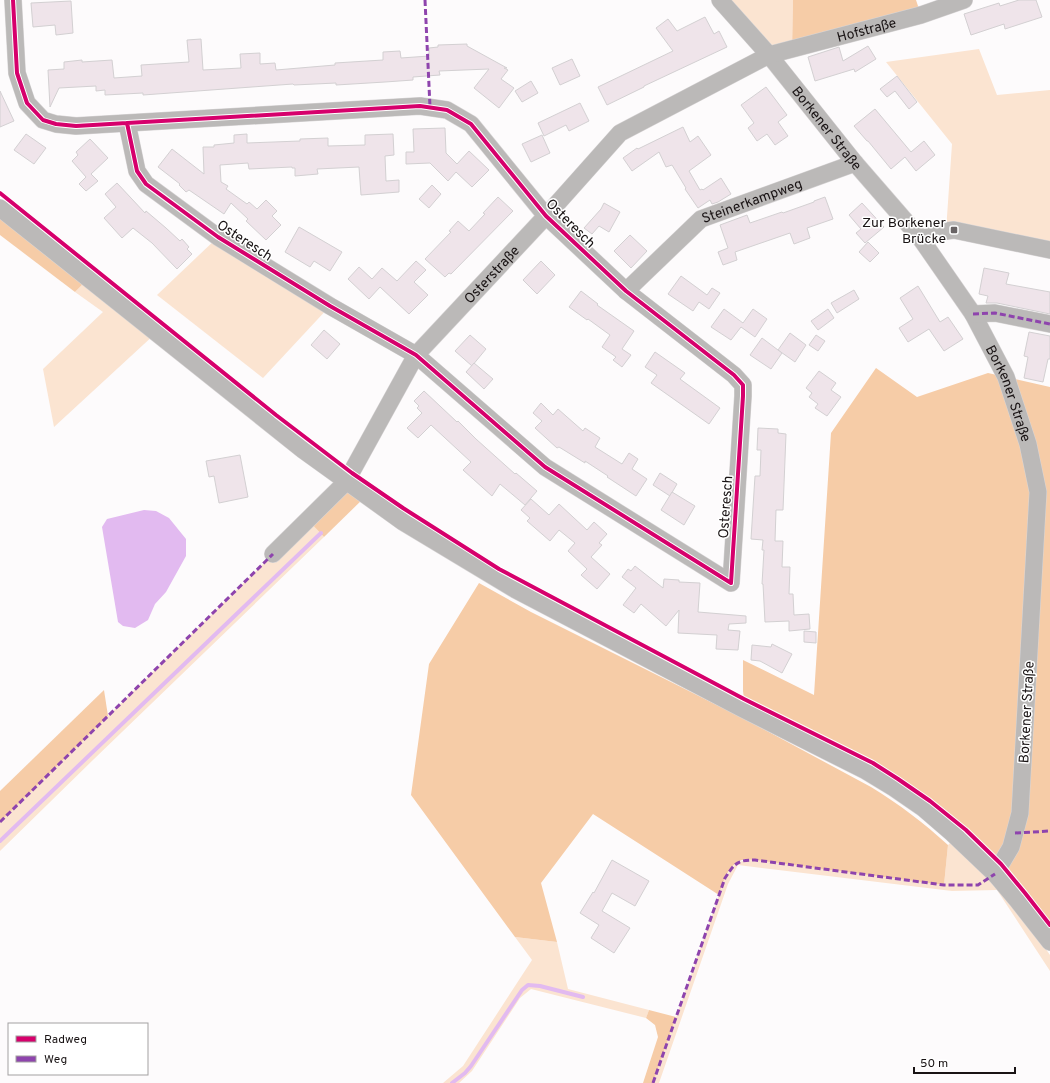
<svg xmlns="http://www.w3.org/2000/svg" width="1050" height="1083" font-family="Overpass,sans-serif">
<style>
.green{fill:#fbe4d1}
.forest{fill:#f6cca7}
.water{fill:#e2baf0}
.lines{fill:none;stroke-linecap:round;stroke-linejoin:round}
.stream{stroke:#e2baf0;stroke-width:4}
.building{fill:#efe4ea;stroke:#d3d0d2}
.minor-casing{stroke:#d9d6d7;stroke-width:18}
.minor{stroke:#bbb9b8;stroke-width:17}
.quiet{stroke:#8e44ad;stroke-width:3;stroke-dasharray:6 3;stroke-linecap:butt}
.cycleway-casing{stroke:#fff;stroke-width:6}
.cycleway{stroke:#d6006c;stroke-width:4}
.poi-dot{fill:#696465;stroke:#fff;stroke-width:1.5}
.labels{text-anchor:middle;stroke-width:3;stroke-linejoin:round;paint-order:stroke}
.street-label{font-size:14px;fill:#191314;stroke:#fff}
.poi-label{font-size:14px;fill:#191314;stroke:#fff;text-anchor:end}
</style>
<rect width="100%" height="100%" fill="#fdfbfc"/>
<g class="green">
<polygon points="720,0 793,0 792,49 769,55"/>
<polygon points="979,49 997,95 1050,90 1050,250 946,231 952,144 886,62"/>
<polygon points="218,237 330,306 263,378 157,295"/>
<polygon points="84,283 156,333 54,427 43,369 103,312 75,292"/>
<polygon points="308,520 324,537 94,759 0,851 0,822"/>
<path d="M953 840 970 857 1041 942 1050 955V971L997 890 952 891 738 865 728 884 659 1083H653L725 878C735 863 737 860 755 860L944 885 948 845Z"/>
<polygon points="515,937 557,942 568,989 649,1010 646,1018 531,989 520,998 472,1071 459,1083 443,1083 463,1066 532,960"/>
</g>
<g class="forest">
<polygon points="793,0 916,0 921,15 792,49"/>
<polygon points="0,218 84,283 75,292 0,235"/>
<polygon points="876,368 917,397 988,373 1050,387 1050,925 1025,893 1001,864 966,830 930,801 898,779 873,763 744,699 743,691 743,660 814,695 831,433"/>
<polygon points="346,482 366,496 324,537 308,520"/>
<path d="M479 583 531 612 741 717 871 787C899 804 924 823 948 845L944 885 755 860C751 860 746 859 742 860 728 865 723 882 719 895L593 814 541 883 557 942 515 937 411 795 429 664Z"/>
<polygon points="104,690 108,716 0,822 0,791"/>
<polygon points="649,1010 676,1017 653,1083 643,1083 658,1037 655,1025 646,1018"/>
</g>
<polygon class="water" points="144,510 156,511 169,518 186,539 186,556 166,592 155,604 148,620 135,628 123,626 118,622 102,527 107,519"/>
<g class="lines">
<g class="stream">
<polyline points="0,841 321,533"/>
<polyline points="452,1083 465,1073 471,1066 522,990 528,985 540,986 583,997"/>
</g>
</g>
<g class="building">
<polygon points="1019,0 1036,0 1042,17 1005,29 1004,24 971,35 964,14 999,3 1000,6"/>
<polygon points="71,1 73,33 56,35 55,25 33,27 31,3"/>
<polygon points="705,17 714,34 719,31 727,47 644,86 644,87 607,105 598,87 673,51 656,28 668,19 677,31"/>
<polygon points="201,39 203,70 241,68 240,54 260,53 260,64 275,63 276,70 335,65 335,63 383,60 383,52 400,51 401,58 429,56 429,48 438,47 438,45 467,44 467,46 507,68 504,68 508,70 501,79 514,88 499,108 474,88 489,69 439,71 440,75 413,77 413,80 385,82 336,85 336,83 294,85 293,84 143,95 143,93 105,95 105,90 96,91 96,86 59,88 50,107 48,70 64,69 64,62 82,60 82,62 112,60 114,78 142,76 141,65 189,62 187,40"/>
<polygon points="868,46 876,59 855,72 854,69 815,81 808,57 839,47 843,61"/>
<polygon points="572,59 580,76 560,85 552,68"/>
<polygon points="897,76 917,102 909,109 895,91 887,97 880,89"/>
<polygon points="531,81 538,93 522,102 515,91"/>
<polygon points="766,87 787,115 778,122 788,136 775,145 767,134 757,141 748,128 754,123 741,105"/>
<polygon points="0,91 14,121 0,127"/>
<polygon points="580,103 589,121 569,131 566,125 544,136 538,123"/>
<polygon points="875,109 911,152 924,141 935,155 916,171 905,157 891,169 868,141 867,141 854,126"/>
<polygon points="683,127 690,142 698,136 711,155 689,171 700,190 702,189 703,190 721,178 731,194 718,202 712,204 710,200 698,208 685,189 686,188 672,165 666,167 659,152 632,171 623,158 637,148 638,149"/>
<polygon points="445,128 446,153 457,164 469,151 489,170 472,187 456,172 448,181 430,163 406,164 406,152 414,152 413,129"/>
<polygon points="26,134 46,148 34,164 14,150"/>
<polygon points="247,134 247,143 300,141 300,139 328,138 328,146 365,145 365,135 393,134 394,155 385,156 386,181 399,180 399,192 361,195 359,167 317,169 318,174 295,176 295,168 292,168 292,167 249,169 248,163 220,165 221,182 228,186 226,189 247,204 249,202 257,209 266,200 277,211 272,216 281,225 266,240 246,221 248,219 231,203 224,214 189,190 186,192 179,185 180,184 158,167 172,149 204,174 203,147 214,147 214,145 234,143 234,135"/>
<polygon points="542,135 550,153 531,162 522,144"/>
<polygon points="90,139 108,158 91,174 98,181 86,191 79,184 86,177 72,161 78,155 76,152"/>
<polygon points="117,183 145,213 146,211 166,228 180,241 182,239 189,247 187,249 192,254 177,269 152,243 133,228 122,238 104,218 116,207 105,194"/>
<polygon points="432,185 441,194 429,208 419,199"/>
<polygon points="498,197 513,211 451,274 449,273 445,277 425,259 451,232 449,231 458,221 469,231 485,214 483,213"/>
<polygon points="825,197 833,219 807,228 810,238 794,244 790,233 735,252 737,260 723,265 718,252 728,248 720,225 747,215 750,223 782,212 783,213 814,202 814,201"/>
<polygon points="604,203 620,212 609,232 599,226 592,234 584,228 601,209"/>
<polygon points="862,203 884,227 865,243 856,233 861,229 849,215"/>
<polygon points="299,227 342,252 330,271 314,261 310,267 285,252"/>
<polygon points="630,235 647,251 631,268 614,251"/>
<polygon points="868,242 879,253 870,262 859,252"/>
<polygon points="416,261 426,270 414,282 428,295 409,314 380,287 369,299 348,279 359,267 372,279 382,268 397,281"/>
<polygon points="541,261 555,275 537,294 523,280"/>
<polygon points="984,268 1009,273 1006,284 1050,292 1050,314 997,303 986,303 988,296 979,294"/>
<polygon points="681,276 707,295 712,288 720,293 709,309 699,302 693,311 668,294"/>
<polygon points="918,286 940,322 948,317 963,339 944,351 929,329 908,342 899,328 913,319 900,298"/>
<polygon points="854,290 859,299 837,313 831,303"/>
<polygon points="581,291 598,304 597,305 634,331 622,349 631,355 622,367 613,360 616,357 602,347 610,335 588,319 587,320 569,307"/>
<polygon points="724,309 743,323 753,309 767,319 755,337 741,327 731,340 711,327"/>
<polygon points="828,309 834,318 818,330 811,321"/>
<polygon points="324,330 340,344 327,359 311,345"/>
<polygon points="1029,332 1050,336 1050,359 1048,359 1043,382 1024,378 1028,357 1024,356"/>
<polygon points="790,333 806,345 795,362 778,350"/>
<polygon points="470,335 486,349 472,366 455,351"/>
<polygon points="816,335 825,341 818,351 809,345"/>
<polygon points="762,338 782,353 771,369 750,355"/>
<polygon points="655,352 685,373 680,379 720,408 709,424 651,383 657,375 645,367"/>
<polygon points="474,363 493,379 484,389 466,372"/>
<polygon points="819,371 836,383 831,390 841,397 827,416 815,408 818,404 809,397 812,393 806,388"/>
<polygon points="424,391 457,422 458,421 476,439 515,474 516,473 537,491 525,505 500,484 492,496 463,470 471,462 431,425 418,438 407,428 422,413 417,408 419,406 414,401"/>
<polygon points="541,403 553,415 558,409 583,431 585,428 600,438 595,447 622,464 629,453 638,459 632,469 647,479 636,496 607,477 608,476 585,461 585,463 559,447 557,448 535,428 542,421 533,413"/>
<polygon points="758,428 778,429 778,433 786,434 783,510 776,510 775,541 783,541 782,567 790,567 789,594 793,594 794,615 809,614 810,629 789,631 789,621 765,622 763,584 762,584 764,550 762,550 763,540 751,539 755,476 760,476 761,450 757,450"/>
<polygon points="240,455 248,497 219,503 214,476 209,477 206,461"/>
<polygon points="660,473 677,484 670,496 653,485"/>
<polygon points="672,492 695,506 684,525 661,510"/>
<polygon points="531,499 549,515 559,504 587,530 594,522 607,534 599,543 602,545 591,557 610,574 597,589 581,575 587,569 568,551 575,543 559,530 550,541 527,521 530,518 521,510"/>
<polygon points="635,566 663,588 664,579 679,580 679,582 700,583 698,612 746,616 746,623 729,624 728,630 740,631 738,650 716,649 717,635 678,633 679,610 666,626 641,604 634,613 623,605 636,588 622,577 628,569 631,571"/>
<polygon points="804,631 816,632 816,643 804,642"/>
<polygon points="772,644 792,654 782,673 760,661 751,660 752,645 771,647"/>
<polygon points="612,860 649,881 635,906 612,893 602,911 630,928 614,953 591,938 599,925 580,913 593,892 594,893"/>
</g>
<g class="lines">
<g class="minor-casing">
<g id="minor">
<polyline points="13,0 17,73 27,103 43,120 56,124 76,126 127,123 420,106 447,110 471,124 546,216 626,291 734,375 743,385 743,396 731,583 545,467 416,355 330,306 218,237 146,184 137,171 127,123"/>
<path id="s1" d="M720 0 769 55 855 163 921 239 973 314 1006 377 1028 444 1038 492 1020 813 1011 847 995 874"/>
<polyline points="0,208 303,450 403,522 516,590 743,709 866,771 894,788 923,808 952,833 995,874 1017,900 1050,942"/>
<polyline points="921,239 946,231 954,230 1050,250"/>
<path id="s2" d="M626 291 701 219 855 163"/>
<polyline points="973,314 995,313 1050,324"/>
<path id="s3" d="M273 554 346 482 416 355 546 216 620 133 769 55 921 15 964 0"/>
</g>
</g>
<use href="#minor" class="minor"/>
<g class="quiet">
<polyline points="425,0 430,107"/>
<polyline points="973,314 995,313 1050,324"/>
<polyline points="0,822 273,554"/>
<polyline points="1015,833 1050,831"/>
<path d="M653 1083 725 878C735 863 737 860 755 860L944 885H978L995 874"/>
</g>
<g class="cycleway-casing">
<g id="cycleway">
<polyline points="13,0 17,73 27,103 43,120 56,124 76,126 127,123 420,106 447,110 471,124 546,216 626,291 734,375 743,385 743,396 731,583 545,467 416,355 330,306 218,237 146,184 137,171 127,123"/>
<polyline points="0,193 276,415 352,473 403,508 499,569 744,699 873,763 898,779 930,801 966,830 1001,864 1025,893 1050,925"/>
</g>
</g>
<use href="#cycleway" class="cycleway"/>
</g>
<rect class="poi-dot" x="950" y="226" width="8" height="8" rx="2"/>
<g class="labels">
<g class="street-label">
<text dy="5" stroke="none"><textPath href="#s3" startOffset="818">Hofstraße</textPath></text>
<text dy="5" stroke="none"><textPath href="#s1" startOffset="167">Borkener Straße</textPath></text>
<text dy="5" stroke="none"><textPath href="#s2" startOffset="158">Steinerkampweg</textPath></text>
<text transform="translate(571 223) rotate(45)" y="5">Osteresch</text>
<text transform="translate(245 240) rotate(33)" y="5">Osteresch</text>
<text dy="5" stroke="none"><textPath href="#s3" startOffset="358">Osterstraße</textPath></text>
<text dy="5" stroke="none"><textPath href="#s1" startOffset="491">Borkener Straße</textPath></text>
<text transform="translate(725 507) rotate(-86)" y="5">Osteresch</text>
<text transform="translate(1026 712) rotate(-87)" y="5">Borkener Straße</text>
</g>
<g class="poi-label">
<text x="946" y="227">Zur Borkener<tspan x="946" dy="16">Brücke</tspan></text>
</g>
</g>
<rect x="8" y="1023" width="140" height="52" fill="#ffffff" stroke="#a3a1a1"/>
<rect x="16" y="1036" width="20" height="6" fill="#d6006c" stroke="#a3a1a1"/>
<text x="44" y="1043" font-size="12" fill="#191314">Radweg</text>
<rect x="16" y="1056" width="20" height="6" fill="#8e44ad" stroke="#a3a1a1"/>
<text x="44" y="1063" font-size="12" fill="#191314">Weg</text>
<path d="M914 1067v6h101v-6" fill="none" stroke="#191314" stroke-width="2"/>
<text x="920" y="1067" font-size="12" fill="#191314" stroke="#ffffff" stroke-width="3" paint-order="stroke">50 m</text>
</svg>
